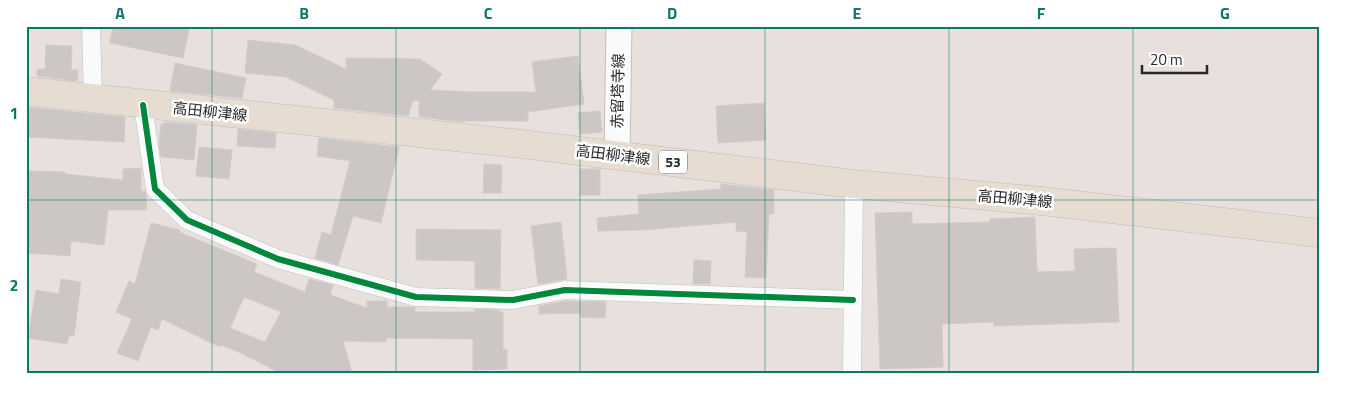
<svg xmlns="http://www.w3.org/2000/svg" width="1345" height="399" font-family="'Titillium Web','Noto Sans JP',sans-serif">
<style>
.building{fill:#ccc7c4;stroke:#d2ccc9;fill-rule:evenodd}
.lines{fill:none;stroke-linecap:round;stroke-linejoin:round}
.street-casing{stroke:#c0bfbf;stroke-width:19}
.secondary-casing{stroke:#c0bfbf;stroke-width:27}
.primary-casing{stroke:#bfbdbc;stroke-width:29}
.street{stroke:#fbfafa;stroke-width:18}
.secondary{stroke:#fbfafa;stroke-width:25}
.primary{stroke:#e6dcd2;stroke-width:28}
.cycleway-casing{stroke:#fff;stroke-width:9}
.cycleway{stroke:#00873e;stroke-width:6}
.grid{fill:none;stroke:#0f766e;stroke-width:1;stroke-opacity:0.55}
.labels{text-anchor:middle;stroke-width:5;stroke-linejoin:round;paint-order:stroke}
.shield{fill:#fff;stroke:#686868;stroke-width:1}
.shield-label{font-size:14px;font-weight:bold;fill:#282828}
.street-label{font-size:15px;fill:#282828;stroke:#fff}
.neatline{fill:none;stroke:#0f766e;stroke-width:2}
.grid-label{font-size:16px;text-anchor:middle;font-weight:bold;fill:#0f766e}
</style>
<rect width="100%" height="100%" fill="#e7e0dd"/>
<g class="building">
<polygon points="113,26 171,26 189,30 183,58 110,43"/>
<polygon points="248,40 295,45 346,69 346,58 420,59 442,74 430,90 471,92 536,92 532,62 578,56 584,104 528,112 528,121 463,121 463,122 419,117 419,101 413,100 408,116 334,108 334,100 286,77 245,73"/>
<polygon points="46,45 72,46 71,70 78,70 77,81 37,76 37,69 45,69"/>
<polygon points="175,63 246,78 242,98 170,91"/>
<polygon points="764,103 766,140 718,143 716,106"/>
<polygon points="26,107 125,117 124,142 26,137"/>
<polygon points="600,111 602,132 580,134 578,113"/>
<polygon points="164,122 197,125 194,160 161,157 159,145 161,124 164,124"/>
<polygon points="238,129 276,133 275,148 237,146"/>
<polygon points="319,138 399,147 381,223 353,216 338,265 315,258 322,232 331,235 350,161 317,156"/>
<polygon points="199,147 232,150 229,179 196,176"/>
<polygon points="484,164 502,165 501,193 483,193"/>
<polygon points="141,168 141,191 145,191 146,194 147,210 108,210 104,245 71,241 70,256 26,253 26,171 65,172 65,174 123,180 123,169"/>
<rect x="580" y="169" width="20" height="26"/>
<polygon points="721,184 774,190 774,214 769,214 766,278 745,277 747,232 736,231 736,222 643,230 598,231 597,218 639,214 638,195 721,189"/>
<polygon points="912,212 912,224 990,222 990,219 1035,217 1037,272 1075,271 1074,249 1116,248 1119,322 994,326 994,322 942,324 943,367 880,369 875,213"/>
<polygon points="561,222 567,279 538,284 531,226"/>
<path d="M151 223 180 230 179 232 257 264 254 272 305 292 309 279 333 285 330 295 367 308V301H387V307H415V312H475V309L499 310V312H503V350L507 349V369L473 370V339L386 338V342L343 341 352 373H280L241 353 221 345 220 347 162 319 158 330 151 327 138 361 117 353 132 319 116 312 129 281 135 284ZM244 297 281 312 265 342 230 328Z"/>
<polygon points="416,229 501,230 500,289 475,288 475,261 416,260"/>
<polygon points="694,260 711,261 710,284 693,284"/>
<polygon points="61,279 81,282 74,336 69,336 67,344 28,338 36,290 59,294"/>
<polygon points="566,301 606,302 605,318 581,317 581,313 539,314 539,306"/>
</g>
<g class="lines">
<g class="street-casing">
<g id="street">
<polyline points="91,26 93,99"/>
<polyline points="143,105 155,189 187,220 278,259 416,297 513,300 565,290 853,300"/>
<polyline points="852,373 854,184"/>
</g>
</g>
<g class="secondary-casing">
<polyline id="secondary" points="617,155 619,26"/>
</g>
<g class="primary-casing">
<polyline id="primary" points="26,91 521,144 854,184 1042,201 1319,233"/>
</g>
<use href="#street" class="street"/>
<use href="#secondary" class="secondary"/>
<use href="#primary" class="primary"/>
<g class="cycleway-casing">
<polyline id="cycleway" points="143,105 155,189 187,220 278,259 416,297 513,300 565,290 853,300"/>
</g>
<use href="#cycleway" class="cycleway"/>
</g>
<path class="grid" d="M212 26V373M396 26V373M580 26V373M765 26V373M949 26V373M1133 26V373M26 200H1319"/>
<g class="labels">
<rect class="shield" x="659" y="150.5" width="28" height="23" rx="4"/>
<g class="shield-label">
<text x="673" y="167">53</text>
</g>
<g class="street-label">
<text transform="translate(618 91) rotate(-89)" y="5">赤留塔寺線</text>
<text transform="translate(210 112) rotate(6)" y="5">高田柳津線</text>
<text transform="translate(613 155) rotate(7)" y="5">高田柳津線</text>
<text transform="translate(1015 199) rotate(5)" y="5">高田柳津線</text>
</g>
</g>
<rect width="1345" height="399" fill="none" stroke="#ffffff" stroke-width="55"/>
<path d="M1142 65v8h65v-8" fill="none" stroke="#282828" stroke-width="2.5"/>
<text x="1150" y="65" font-size="15" fill="#282828" stroke="#ffffff" stroke-width="4" paint-order="stroke">20 m</text>
<rect x="28" y="28" width="1290" height="344" class="neatline"/>
<g class="grid-label">
<text x="120" y="19">A</text>
<text x="304" y="19">B</text>
<text x="488" y="19">C</text>
<text x="672" y="19">D</text>
<text x="857" y="19">E</text>
<text x="1041" y="19">F</text>
<text x="1225" y="19">G</text>
<text x="14" y="119">1</text>
<text x="14" y="291">2</text>
</g>
</svg>
